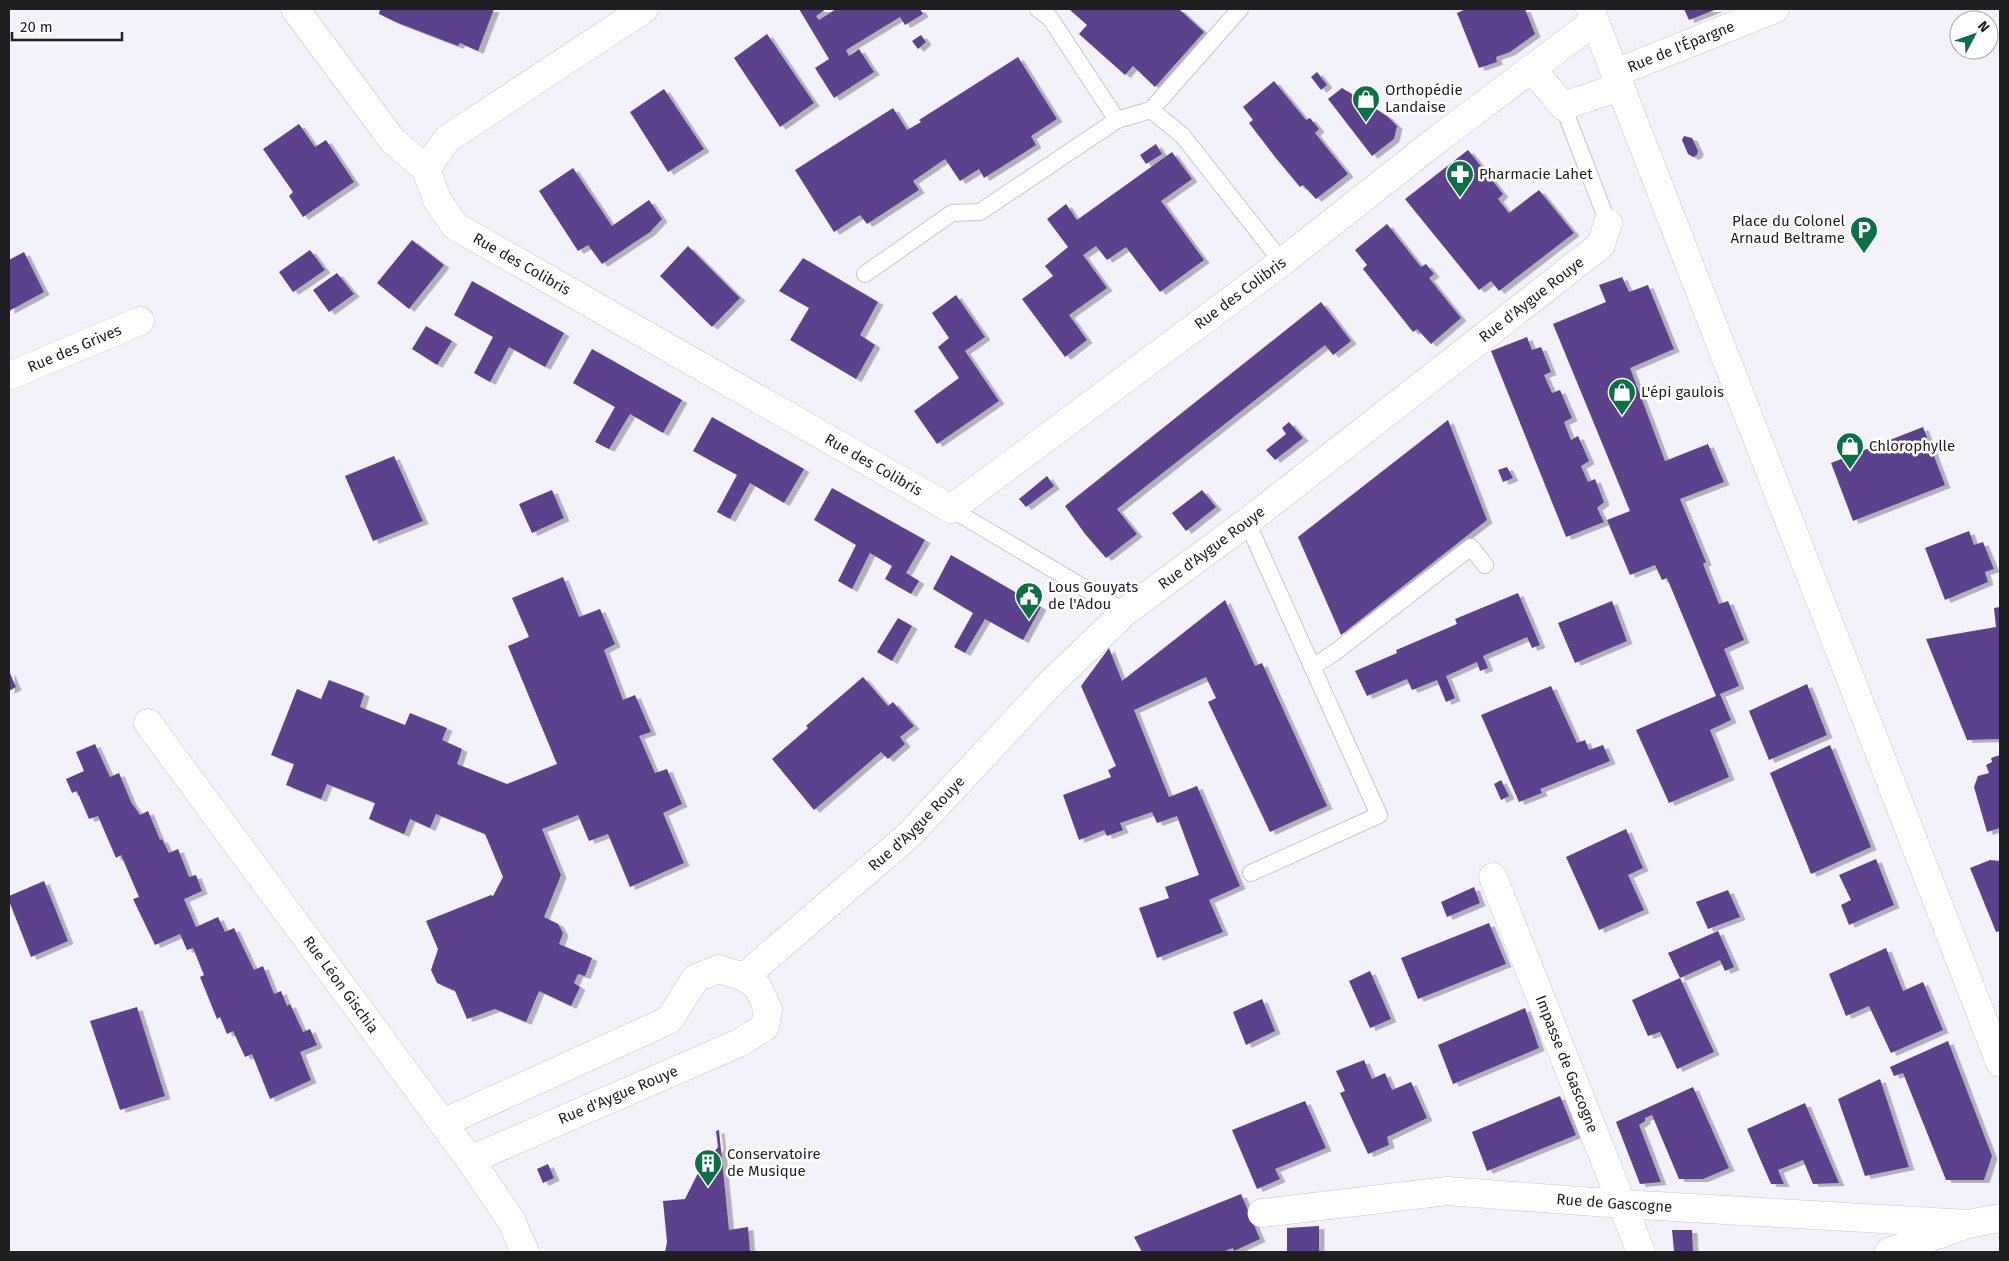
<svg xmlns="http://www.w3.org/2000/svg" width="2009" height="1261" font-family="'Fira Sans',sans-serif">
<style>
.building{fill:#5c438c;filter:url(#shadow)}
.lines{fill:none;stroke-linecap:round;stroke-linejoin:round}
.service-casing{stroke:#c8c6cf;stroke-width:18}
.minor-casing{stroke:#c8c6cf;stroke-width:29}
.secondary-casing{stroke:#c8c6cf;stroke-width:29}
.service{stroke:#fff;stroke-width:16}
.minor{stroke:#fff;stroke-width:28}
.secondary{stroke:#fff;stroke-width:28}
.labels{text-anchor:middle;stroke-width:5;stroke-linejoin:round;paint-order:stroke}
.street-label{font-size:15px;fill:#1f1e21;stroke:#fff}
.poi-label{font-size:15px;fill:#1f1e21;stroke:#fff;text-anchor:start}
</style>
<defs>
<filter id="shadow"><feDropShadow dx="5.5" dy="3" stdDeviation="0" flood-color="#0004"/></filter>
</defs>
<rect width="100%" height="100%" fill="#f3f1fa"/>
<g class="building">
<polygon points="380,9 494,9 478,51 460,43 458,46 398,23 379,14"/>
<polygon points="799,9 826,9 816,16 819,20 836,9 920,9 923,14 905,25 900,17 846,50 849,56 859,49 874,72 834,98 815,68 829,59"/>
<polygon points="1071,9 1179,9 1204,32 1155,87 1133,66 1125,75 1079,34 1087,25 1070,10"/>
<polygon points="1466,9 1525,9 1535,34 1510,52 1496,57 1497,62 1479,68 1457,13"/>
<polygon points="1684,9 1717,9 1689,20"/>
<polygon points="767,34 814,103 780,127 734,58"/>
<polygon points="921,35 926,42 918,49 912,41"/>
<polygon points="1018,57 1057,119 1031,136 1036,145 984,178 979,169 960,181 945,159 913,181 919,190 867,224 860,215 834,232 795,170 893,108 907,130 921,122 919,120"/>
<polygon points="1317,72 1327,85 1321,90 1311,77"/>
<polygon points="1274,81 1306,120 1310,118 1319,129 1315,133 1348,174 1316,199 1303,185 1300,187 1275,157 1249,123 1253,120 1243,107"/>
<polygon points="1342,88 1387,116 1397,126 1394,139 1372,156 1328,99"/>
<polygon points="664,89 704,149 668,172 630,112"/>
<polygon points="299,124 315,147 326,140 354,182 303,217 289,196 293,192 263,149"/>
<polygon points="1684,136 1692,138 1698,151 1697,155 1693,157 1688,154 1682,140"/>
<polygon points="1156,144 1162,154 1146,164 1140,155"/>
<polygon points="1468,150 1503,194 1498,199 1509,213 1539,190 1574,233 1499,291 1491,281 1479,290 1405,199"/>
<polygon points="1172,152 1192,179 1161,201 1204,260 1160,292 1126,247 1107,260 1096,246 1083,255 1107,288 1069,315 1087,340 1065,357 1022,299 1053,276 1045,266 1068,247 1047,219 1066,204 1077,220"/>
<polygon points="573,168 612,226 649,200 662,219 650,232 602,264 588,245 578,251 539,191"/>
<polygon points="1387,224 1421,267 1426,264 1434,274 1429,278 1461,318 1431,344 1417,329 1413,332 1363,269 1367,265 1355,250"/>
<polygon points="412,240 444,265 409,309 377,283"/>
<polygon points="688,246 740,298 712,327 660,276"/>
<polygon points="310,250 325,270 293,292 279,272"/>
<polygon points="24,252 44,292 9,311 9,260"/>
<polygon points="803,258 878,302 860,335 875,345 856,379 790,340 809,308 779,291"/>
<polygon points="337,273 354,294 329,312 313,290"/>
<polygon points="1622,277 1629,292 1648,285 1674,349 1630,368 1665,461 1708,444 1724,482 1680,499 1706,562 1703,564 1719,604 1728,601 1744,640 1724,649 1739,686 1720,694 1731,720 1710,730 1729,777 1669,803 1636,730 1716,696 1667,578 1662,580 1655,565 1630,575 1607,520 1630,511 1553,324 1606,302 1599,285"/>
<polygon points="472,281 564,333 545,367 509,347 490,382 474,373 493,337 454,315"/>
<polygon points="956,295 985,337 965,351 999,401 937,444 914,411 959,378 938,347 949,338 932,313"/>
<polygon points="1321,302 1351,341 1333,355 1325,345 1117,509 1137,534 1106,558 1085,534 1065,506"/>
<polygon points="426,326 452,341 437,365 412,349"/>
<polygon points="1527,337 1532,350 1541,347 1551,372 1544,375 1552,393 1560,390 1572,418 1564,422 1571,440 1578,436 1589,461 1581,466 1588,482 1595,479 1604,502 1597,508 1604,522 1566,537 1491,351"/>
<polygon points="592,349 682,400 663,433 630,414 609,449 595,442 615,407 573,383"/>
<polygon points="712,417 804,469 784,503 750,483 730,519 717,512 737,475 693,451"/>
<polygon points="1448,420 1487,520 1341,635 1298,537"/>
<polygon points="1289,422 1303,438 1275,460 1266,450 1286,434 1282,428"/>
<polygon points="1923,427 1945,485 1853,521 1831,463"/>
<polygon points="394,456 423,521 373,541 345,476"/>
<polygon points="1507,467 1513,478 1503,482 1498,470"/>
<polygon points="1047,476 1054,486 1026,507 1019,499"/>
<polygon points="832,488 925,540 906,573 919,581 911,594 885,579 892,566 870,553 852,589 838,581 856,545 814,520"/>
<polygon points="552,490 564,518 532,533 519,504"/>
<polygon points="1202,490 1216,507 1186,531 1172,513"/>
<polygon points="1969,531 1974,545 1983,542 1994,569 1985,572 1988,582 1945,600 1925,548"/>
<polygon points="951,555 1041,607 1023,640 985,619 965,653 954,647 973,613 933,589"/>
<polygon points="563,577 579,617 600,609 615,644 604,650 623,700 635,695 651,732 639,736 655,773 667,769 682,804 663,813 684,863 630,887 608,834 589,841 578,815 542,829 561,875 544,917 558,924 563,933 559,944 592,958 585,976 578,974 574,983 580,987 571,1006 539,991 526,1022 495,1009 467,1019 455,991 437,983 431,970 438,949 426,921 491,895 493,896 503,877 485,834 436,814 430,828 410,819 404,834 369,819 375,803 327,784 321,799 286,785 294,764 271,755 297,689 321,699 329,680 363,693 364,694 360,707 405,725 410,713 447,728 442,740 462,749 457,764 507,784 557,764 508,646 529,637 512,598"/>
<polygon points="1518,593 1540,645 1532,648 1527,637 1483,656 1488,668 1480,671 1477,662 1446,676 1455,698 1446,702 1437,680 1412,690 1407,679 1367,696 1355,671 1397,653 1396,650 1401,648 1457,624 1455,619"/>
<polygon points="1225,600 1255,666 1262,663 1327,806 1270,832 1208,702 1216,698 1206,677 1134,710 1169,797 1197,786 1240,886 1209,900 1223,932 1157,958 1139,908 1169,898 1165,887 1199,875 1177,816 1157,823 1152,812 1120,823 1123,830 1107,836 1104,830 1079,840 1063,795 1111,777 1108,770 1116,766 1081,686 1109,648 1122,681"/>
<polygon points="1612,601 1627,641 1575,663 1558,623"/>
<polygon points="2000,607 2000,739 1967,740 1926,639 1996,627 1994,608"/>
<polygon points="898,618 912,626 892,661 877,652"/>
<polygon points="9,671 16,687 9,691"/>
<polygon points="863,677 888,706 893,702 914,726 900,737 905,744 888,759 881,752 814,810 772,759 808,728 806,726"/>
<polygon points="1807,684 1827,735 1769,760 1749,711"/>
<polygon points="1551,686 1577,743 1585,740 1589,750 1603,745 1610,761 1540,789 1542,793 1519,802 1481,715"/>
<polygon points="95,744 110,777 119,773 131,802 140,815 148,811 160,840 162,839 169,853 178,849 189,877 196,875 202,891 184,899 196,927 218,917 225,932 234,928 254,970 263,966 274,994 281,991 287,1006 290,1004 303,1032 310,1029 317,1045 300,1052 311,1080 270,1099 252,1054 245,1057 233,1031 227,1034 220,1017 217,1019 200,977 204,975 193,948 187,950 180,934 155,945 133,899 139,897 121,855 116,858 98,816 89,819 77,791 72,793 66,779 84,771 76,752"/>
<polygon points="1830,745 1871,847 1811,874 1770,773"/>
<polygon points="2000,755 2000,828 1987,832 1974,787 1978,776 1989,773 1986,765 1992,762 1991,758"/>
<polygon points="1501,780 1509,796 1501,800 1494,784"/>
<polygon points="1626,829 1643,868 1628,875 1644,910 1599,930 1566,857"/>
<polygon points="1876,859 1894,905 1849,925 1841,905 1851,900 1839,875"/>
<polygon points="1990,860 2000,861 2000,931 1996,932 1970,868"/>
<polygon points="44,881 68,941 31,957 9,901 9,896"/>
<polygon points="1474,887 1480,903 1447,917 1441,902"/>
<polygon points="1728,890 1740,917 1708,929 1696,902"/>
<polygon points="1489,923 1506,964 1418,999 1401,958"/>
<polygon points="1718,931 1734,967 1725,971 1720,960 1680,978 1714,1052 1677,1069 1660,1032 1648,1036 1632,1000 1680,978 1668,953"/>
<polygon points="1886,948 1903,991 1923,982 1943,1030 1891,1053 1869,1006 1846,1016 1829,974"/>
<polygon points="1370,971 1391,1019 1370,1028 1349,981"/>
<polygon points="1262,999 1275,1031 1246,1045 1233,1012"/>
<polygon points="137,1007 165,1096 120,1110 90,1021"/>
<polygon points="1525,1008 1539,1048 1453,1084 1438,1045"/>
<polygon points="1948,1041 1992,1156 1984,1180 1946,1180 1903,1073 1894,1076 1890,1067"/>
<polygon points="1364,1060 1372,1079 1385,1073 1392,1090 1411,1082 1427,1118 1387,1137 1389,1145 1368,1154 1340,1093 1345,1091 1336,1071"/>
<polygon points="1880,1079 1909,1167 1865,1176 1838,1099"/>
<polygon points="1693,1087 1729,1168 1703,1179 1679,1179 1652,1115 1645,1118 1645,1121 1639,1125 1661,1182 1640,1184 1616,1122"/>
<polygon points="1560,1096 1576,1135 1487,1171 1472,1132"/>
<polygon points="1305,1101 1326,1148 1275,1169 1280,1179 1257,1189 1232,1130"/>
<polygon points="1805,1103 1839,1183 1813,1184 1803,1160 1778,1170 1784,1184 1771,1184 1747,1129"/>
<polygon points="719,1130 729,1230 748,1227 750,1252 665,1252 667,1242 663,1201 685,1199 697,1175 718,1147 716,1131"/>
<polygon points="548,1164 554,1178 543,1183 537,1169"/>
<polygon points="1241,1194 1260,1239 1234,1251 1233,1248 1222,1252 1142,1252 1134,1237"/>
<polygon points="1319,1226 1319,1252 1287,1252 1287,1228"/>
<polygon points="1672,1230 1692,1230 1693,1252 1674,1251"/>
</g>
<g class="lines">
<g class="service-casing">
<g id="service">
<polyline points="1038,9 1050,18 1117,120 1151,110 1182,135 1282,262"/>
<polyline points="1563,106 1608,223"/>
<polyline points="1151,110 1240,9"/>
<polyline points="865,274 952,213 980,212 1117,120"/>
<polyline points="951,509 1125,612"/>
<polyline points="1247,522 1379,815 1251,873"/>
<polyline points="1312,667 1334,653 1471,547 1485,565"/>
</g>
</g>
<g class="minor-casing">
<g id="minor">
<polyline points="295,9 393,141 426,169"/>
<path id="s1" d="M644 9 447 139 426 169 437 200 455 226 951 509 1282 262 1438 139 1595 21"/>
<polyline points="1532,69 1563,106 1620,87"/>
<path id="s2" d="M1615 73 1775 9"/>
<path id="s3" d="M9 376 140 321"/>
<path id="s4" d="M148 723 470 1160 511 1220 525 1252"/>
<path id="s5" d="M1493 877 1641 1252"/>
<path id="s6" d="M744 977 910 834 1051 683 1125 612 1247 522 1601 245 1608 223"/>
<polyline points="443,1123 669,1020 696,978 719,969 744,977 757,986 768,1009 765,1027 739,1043 470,1160"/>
<path id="s7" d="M1262 1213 1447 1191 1622 1204 1968 1224"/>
</g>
</g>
<g class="secondary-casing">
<g id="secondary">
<polyline points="1590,9 2000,1063"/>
<polyline points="1889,1252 1968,1224 2000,1218"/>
</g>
</g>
<use href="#service" class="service"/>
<use href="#minor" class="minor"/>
<use href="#secondary" class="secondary"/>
</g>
<defs>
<g id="shop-pin" transform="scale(1.4375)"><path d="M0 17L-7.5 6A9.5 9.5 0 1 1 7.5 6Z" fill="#0c6f45" stroke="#fff"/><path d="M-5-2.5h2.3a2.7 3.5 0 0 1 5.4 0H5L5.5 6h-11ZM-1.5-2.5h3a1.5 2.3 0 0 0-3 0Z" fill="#fff"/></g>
<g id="pharmacy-pin" transform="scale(1.4375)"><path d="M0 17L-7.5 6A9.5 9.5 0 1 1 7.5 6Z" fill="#0c6f45" stroke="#fff"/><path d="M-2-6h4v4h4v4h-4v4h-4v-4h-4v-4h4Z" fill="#fff"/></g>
<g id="parking-pin" transform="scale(1.4375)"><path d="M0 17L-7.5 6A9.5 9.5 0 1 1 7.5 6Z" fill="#0c6f45" stroke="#fff"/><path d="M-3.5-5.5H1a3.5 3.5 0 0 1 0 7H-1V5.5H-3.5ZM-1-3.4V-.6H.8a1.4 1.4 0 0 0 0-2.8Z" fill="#fff"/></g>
<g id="civic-pin" transform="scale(1.4375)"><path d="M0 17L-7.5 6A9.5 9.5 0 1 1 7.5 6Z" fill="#0c6f45" stroke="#fff"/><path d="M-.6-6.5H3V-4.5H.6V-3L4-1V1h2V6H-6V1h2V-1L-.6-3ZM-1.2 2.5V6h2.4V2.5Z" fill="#fff"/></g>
<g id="building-pin" transform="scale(1.4375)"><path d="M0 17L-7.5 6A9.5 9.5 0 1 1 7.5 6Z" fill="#0c6f45" stroke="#fff"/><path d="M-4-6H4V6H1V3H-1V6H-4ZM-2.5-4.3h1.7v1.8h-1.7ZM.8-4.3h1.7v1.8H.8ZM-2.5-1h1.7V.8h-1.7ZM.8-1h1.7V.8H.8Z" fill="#fff"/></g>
</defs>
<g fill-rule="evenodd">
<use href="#shop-pin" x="1366" y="99"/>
<use href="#pharmacy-pin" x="1460" y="174"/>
<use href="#parking-pin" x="1864" y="230"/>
<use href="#shop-pin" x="1622" y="392"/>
<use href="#shop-pin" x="1850" y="446"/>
<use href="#civic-pin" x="1029" y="596"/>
<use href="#building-pin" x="708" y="1163"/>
</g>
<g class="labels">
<g class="street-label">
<text dy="5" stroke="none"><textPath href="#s2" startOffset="71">Rue de l'Épargne</textPath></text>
<text dy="5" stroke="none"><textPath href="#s1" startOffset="414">Rue des Colibris</textPath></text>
<text dy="5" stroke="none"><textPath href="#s1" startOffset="1269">Rue des Colibris</textPath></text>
<text dy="5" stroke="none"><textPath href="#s6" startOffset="1041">Rue d'Aygue Rouye</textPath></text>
<text dy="5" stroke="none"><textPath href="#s3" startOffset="71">Rue des Grives</textPath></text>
<text dy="5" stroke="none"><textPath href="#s1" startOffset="819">Rue des Colibris</textPath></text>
<text dy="5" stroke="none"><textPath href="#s6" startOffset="636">Rue d'Aygue Rouye</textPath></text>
<text dy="5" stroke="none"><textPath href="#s6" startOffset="231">Rue d'Aygue Rouye</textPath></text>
<text dy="5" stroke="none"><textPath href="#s4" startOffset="325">Rue Léon Gischia</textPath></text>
<text dy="5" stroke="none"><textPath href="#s5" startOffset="201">Impasse de Gascogne</textPath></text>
<text transform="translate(618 1095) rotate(-23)" y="5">Rue d'Aygue Rouye</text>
<text dy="5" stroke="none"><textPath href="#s7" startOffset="354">Rue de Gascogne</textPath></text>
</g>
<g class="poi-label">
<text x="1385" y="95">Orthopédie<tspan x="1385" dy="17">Landaise</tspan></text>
<text x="1479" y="179">Pharmacie Lahet</text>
<text x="1845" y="226" text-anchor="end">Place du Colonel<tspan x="1845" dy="17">Arnaud Beltrame</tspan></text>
<text x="1641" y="397">L'épi gaulois</text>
<text x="1869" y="451">Chlorophylle</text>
<text x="1048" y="592">Lous Gouyats<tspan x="1048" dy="17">de l'Adou</tspan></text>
<text x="727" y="1159">Conservatoire<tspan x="727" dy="17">de Musique</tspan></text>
</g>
</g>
<rect width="2009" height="1261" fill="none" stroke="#1f1e21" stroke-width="20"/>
<g transform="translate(1974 35) rotate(49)"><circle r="24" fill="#ffffff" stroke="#a5a5a6"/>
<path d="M0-4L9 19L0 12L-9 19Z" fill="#0c6f45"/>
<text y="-8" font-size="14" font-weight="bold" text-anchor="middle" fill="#1f1e21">N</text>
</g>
<path d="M12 32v8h110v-8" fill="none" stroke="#1f1e21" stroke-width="2.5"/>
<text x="20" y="32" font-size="15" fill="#1f1e21" stroke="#ffffff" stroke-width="4" paint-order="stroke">20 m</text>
</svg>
